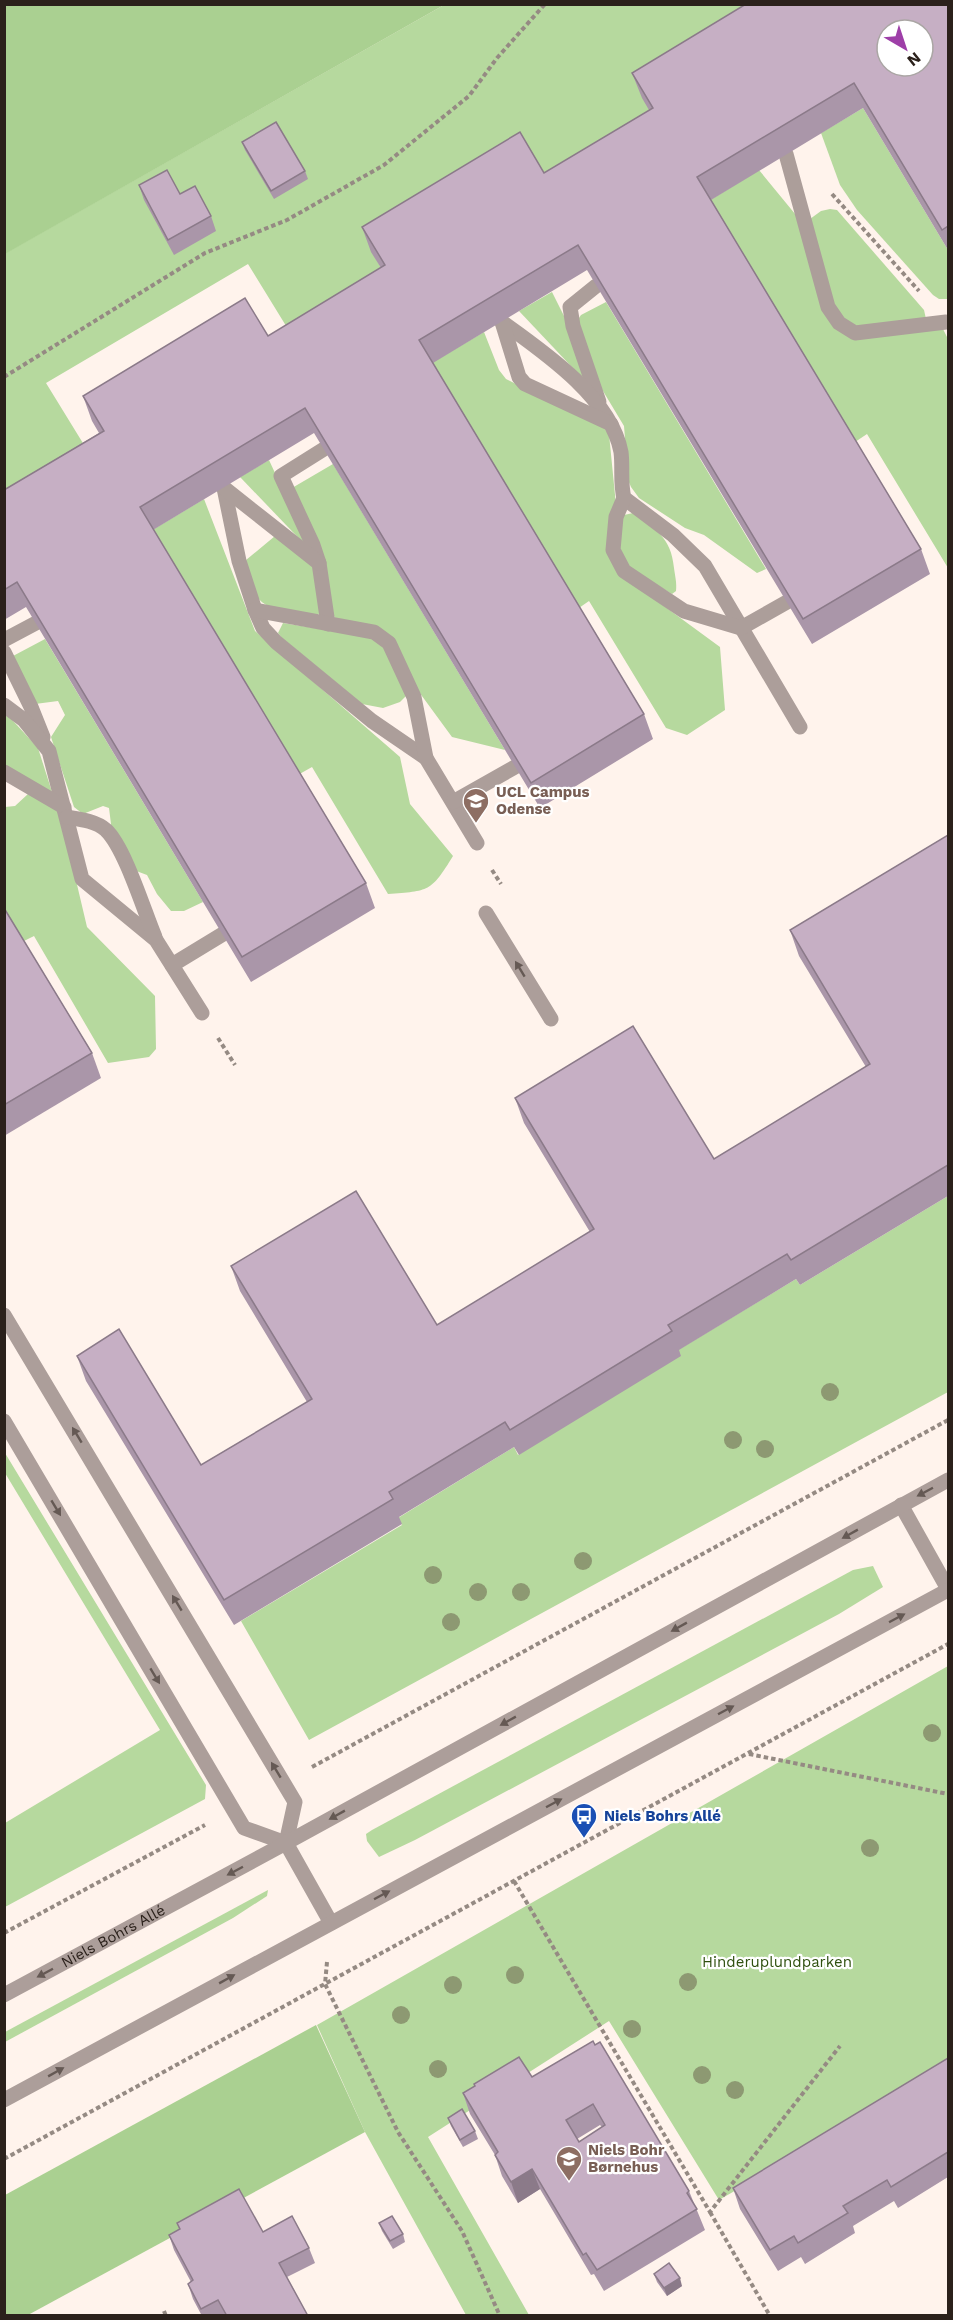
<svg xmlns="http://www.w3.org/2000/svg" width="953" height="2320" font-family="'Work Sans',sans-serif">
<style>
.green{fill:#b6d99e}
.forest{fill:#aad091}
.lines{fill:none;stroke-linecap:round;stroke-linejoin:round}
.path{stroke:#958a83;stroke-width:4;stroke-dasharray:4.5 3;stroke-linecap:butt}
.service{stroke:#ac9e9a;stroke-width:15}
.pedestrian{stroke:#ac9e9a;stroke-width:15}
.minor{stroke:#ac9e9a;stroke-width:15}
.tertiary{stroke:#ac9e9a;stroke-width:15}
.tree{fill:#8d9972}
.wall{fill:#aa96a9;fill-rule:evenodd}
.shaded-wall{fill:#8b7a89}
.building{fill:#c6afc4;stroke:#8b7a89;stroke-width:1.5;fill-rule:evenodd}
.oneway{fill:#655954}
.labels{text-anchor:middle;stroke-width:4.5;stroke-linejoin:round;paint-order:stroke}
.education-label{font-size:15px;font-weight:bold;fill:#785e54;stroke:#fff;text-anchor:start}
.transit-label{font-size:15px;font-weight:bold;fill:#164399;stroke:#fff;text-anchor:start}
.street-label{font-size:15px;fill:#2b211b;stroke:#fff}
.park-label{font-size:15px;fill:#2f500f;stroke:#fff}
</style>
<rect width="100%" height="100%" fill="#fff3ec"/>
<g class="green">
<polygon points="444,5 796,5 662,133 372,252 394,290 299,347 248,264 46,383 97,466 5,521 4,254"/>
<polygon points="863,108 948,250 948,299 939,299 933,295 857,210 840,185 821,133"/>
<polygon points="759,170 800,220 847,335 943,329 948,339 948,568 867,434 852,444 707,202"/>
<polygon points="830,209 837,210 924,310 926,319 860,330 835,312 810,219 821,211"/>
<polygon points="552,292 571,330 586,382 519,311"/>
<polygon points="606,302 766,569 757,573 704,535 685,528 639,498 631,487 626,475 626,451 624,426 594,376 577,321 581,315"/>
<polygon points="484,332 499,370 506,379 603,427 609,434 623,576 720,647 725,710 687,735 666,728 589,601 576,610 428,365"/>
<polygon points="269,460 311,551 240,477"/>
<polygon points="333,464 505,750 452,737 411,681 390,635 337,620 333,615 292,488"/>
<path d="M204 499 255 631 400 757 410 804 453 856C431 892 429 891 388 894L312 767 296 776 149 532Z"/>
<path d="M633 513C656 530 671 537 674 568 675 576 677 583 676 591L672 594 629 568 620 553V522L624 515Z"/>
<path d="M275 536 312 566 316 575 321 611 317 616C299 612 263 613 255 593 251 583 249 571 246 560Z"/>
<polygon points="283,623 370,637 382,643 408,694 400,702 383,708 362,704 282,638 278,633"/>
<polygon points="45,639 203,902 184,911 171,911 157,894 147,875 131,869 112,832 109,808 103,806 83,814 74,807 51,737 65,715 58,701 35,704 13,656"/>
<polygon points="4,711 38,748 53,795 5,769"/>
<polygon points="28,794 57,809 62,821 87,927 155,996 156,1049 149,1057 108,1063 34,936 20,943 5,917 5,807 15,806"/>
<polygon points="948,1196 948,1392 309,1740 241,1621 402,1525 398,1518 514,1447 518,1455 678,1350 796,1279 800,1285"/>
<polygon points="5,1453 206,1785 205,1799 5,1907 5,1823 160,1730 5,1473"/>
<polygon points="873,1566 883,1587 839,1614 415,1840 379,1857 367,1841 366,1834 372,1830 853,1570"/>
<polygon points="948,1666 948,2068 719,2200 609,2021 428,2137 529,2315 466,2315 365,2132 317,2025"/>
<polygon points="268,1890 267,1896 233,1918 5,2042 5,2032"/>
</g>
<g class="forest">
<polygon points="5,4 444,4 444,5 5,254"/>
<polygon points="316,2025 365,2132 28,2315 5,2316 5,2195"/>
</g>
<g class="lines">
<g class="path">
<polyline points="832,194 919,291"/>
<polyline points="4,377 205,253 287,220 384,165 469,96 497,58 545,4"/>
<polyline points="492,870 501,884"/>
<polyline points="218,1038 235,1065"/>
<polyline points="749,1754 948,1794"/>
<polyline points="312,1767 948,1420"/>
<polyline points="514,1881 710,2212 840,2046"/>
<polyline points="4,1933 205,1825"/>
<polyline points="327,1962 325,1984 398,2132 462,2231 500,2316"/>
<polyline points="4,2159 948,1644"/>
<polyline points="710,2212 770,2316"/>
<polyline points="164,2311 166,2316"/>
</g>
<g class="service">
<polyline points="486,913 551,1019"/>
<polyline points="4,1315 295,1802 286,1843"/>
<polyline points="4,1421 244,1828 286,1843 331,1923"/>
</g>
<g class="pedestrian">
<polyline points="786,154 828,307 839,323 855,333 946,322"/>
<polyline points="596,286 570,307 573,326 599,402"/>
<path d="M502 322C544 352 611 398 621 452 623 467 620 483 624 498L673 535 705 566 800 727"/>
<polyline points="502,322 519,377 525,384 611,424"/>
<polyline points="324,449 281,476 313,545 319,563 328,624"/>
<polyline points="224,488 239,561 255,610 263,628 276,642 372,721 426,758 477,843"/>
<polyline points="224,488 319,563"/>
<polyline points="624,498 616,517 613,550 624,571 684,611 741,628 787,602"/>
<polyline points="255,610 374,632 389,643 414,697 426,758"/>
<polyline points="4,640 36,623"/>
<polyline points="4,652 31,707 43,737"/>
<polyline points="4,705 24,720 49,751 82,879 156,940 202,1013"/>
<polyline points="4,772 64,807"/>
<polyline points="453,802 515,767"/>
<path d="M67 817C79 819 96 821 106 830 125 848 144 911 155 937"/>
<polyline points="172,965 223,934"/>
</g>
<polyline class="minor" points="901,1505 948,1589"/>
<g class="tertiary">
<path id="s1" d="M4 1995 286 1843 948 1480"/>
<polyline points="4,2100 948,1590"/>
</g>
</g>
<g class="tree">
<circle cx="830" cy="1392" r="9"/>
<circle cx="733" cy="1440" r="9"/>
<circle cx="765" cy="1449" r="9"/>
<circle cx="583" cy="1561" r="9"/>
<circle cx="433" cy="1575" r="9"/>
<circle cx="478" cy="1592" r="9"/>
<circle cx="521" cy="1592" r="9"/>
<circle cx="451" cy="1622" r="9"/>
<circle cx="932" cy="1733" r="9"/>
<circle cx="870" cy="1848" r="9"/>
<circle cx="515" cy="1975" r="9"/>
<circle cx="688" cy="1982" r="9"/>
<circle cx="453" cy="1985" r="9"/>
<circle cx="401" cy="2015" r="9"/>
<circle cx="632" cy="2029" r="9"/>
<circle cx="438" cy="2069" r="9"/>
<circle cx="702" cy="2075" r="9"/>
<circle cx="735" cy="2090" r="9"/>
</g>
<g class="wall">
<polygon points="948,4 948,250 863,108 711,200 921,549 930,574 812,644 587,270 433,363 644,714 653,739 540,808 314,433 153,530 366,883 375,908 251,982 26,607 4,620 4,490 99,433 92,421 83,396 268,336 381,268 371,252 362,227 544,173 649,110 642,98 632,73 813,5"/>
<polygon points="242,142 305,171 308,179 274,199 245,150"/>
<polygon points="139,185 180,194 211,216 216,231 174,255 144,200"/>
<polygon points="948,835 948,1196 800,1285 796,1279 679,1350 681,1356 519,1455 514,1447 399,1517 402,1524 234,1625 86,1381 77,1356 201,1465 307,1402 240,1291 231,1266 437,1325 590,1232 524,1123 515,1098 714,1159 866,1067 799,956 790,930"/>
<polygon points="4,908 92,1053 101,1078 4,1136"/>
<path d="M593 2041 689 2191 705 2230 604 2291 594 2274 591 2275 540 2189 518 2203 502 2176 495 2155 470 2114 463 2093 532 2077ZM600 2125 602 2127 579 2142 577 2139Z"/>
<polygon points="948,2058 948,2177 898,2208 894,2201 853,2226 855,2233 805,2264 801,2257 778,2271 740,2209 733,2188"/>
<polygon points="448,2118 475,2131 478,2139 463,2147 451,2126"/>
<polygon points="177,2223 263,2232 309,2248 315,2263 287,2277 308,2316 202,2316 193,2299 188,2284 191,2282 174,2250 169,2235 179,2229"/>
<polygon points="379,2223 403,2234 405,2242 393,2249 382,2231"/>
<polygon points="654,2274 682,2286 667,2296 657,2282"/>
</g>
<g class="shaded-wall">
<polygon points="532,2169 540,2189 518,2203 511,2182"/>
<polygon points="680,2278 682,2286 667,2296 664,2288"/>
</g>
<g class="building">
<path d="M746 4H812L813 5 814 4H948V226L942 230 854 83 697 177 921 549 803 619 578 245 419 340 644 714 531 783 305 408 140 507 366 883 242 957 17 582 4 590V490L104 431 83 396 245 298 268 336 385 265 362 227 520 132 544 173 653 108 632 73ZM887 30H923V66H887Z"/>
<polygon points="276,122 305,171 271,191 242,142"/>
<polygon points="167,170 180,194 195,186 211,216 168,240 139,185"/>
<polygon points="948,835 948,1165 791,1260 787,1254 668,1325 672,1331 510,1430 505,1422 389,1492 393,1499 224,1600 77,1356 119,1329 201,1465 312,1399 231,1266 356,1191 437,1325 594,1229 515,1098 633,1026 714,1159 870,1064 790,930"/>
<polygon points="4,908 92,1053 4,1105"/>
<path d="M593 2041 595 2045 600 2042 689 2191 687 2193 697 2209 597 2270 586 2253 583 2255 532 2169 511 2182 495 2155 498 2152 463 2093 475 2086 474 2084 519 2057 532 2077ZM593 2104 605 2125 579 2142 566 2120Z"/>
<polygon points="948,2058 948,2152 891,2187 887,2180 843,2206 848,2213 798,2243 794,2236 770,2250 733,2188"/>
<polygon points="462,2109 475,2131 460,2140 448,2118"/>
<polygon points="239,2189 263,2232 292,2216 309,2248 279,2263 308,2316 227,2316 218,2300 201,2309 188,2284 193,2280 169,2235 180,2229 177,2223"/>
<polygon points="392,2216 403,2234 390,2241 379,2223"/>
<polygon points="669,2263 680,2278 664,2288 654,2274"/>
</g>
<defs><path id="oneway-solid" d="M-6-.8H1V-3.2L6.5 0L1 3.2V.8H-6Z" transform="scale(1.5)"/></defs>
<g class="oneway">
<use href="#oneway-solid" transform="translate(520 969) rotate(-121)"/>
<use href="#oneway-solid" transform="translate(77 1435) rotate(-121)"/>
<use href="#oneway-solid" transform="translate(925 1492) rotate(152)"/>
<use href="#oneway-solid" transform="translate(56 1508) rotate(59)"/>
<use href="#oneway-solid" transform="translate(850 1534) rotate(151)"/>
<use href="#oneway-solid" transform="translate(177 1603) rotate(-121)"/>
<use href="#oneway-solid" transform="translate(897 1618) rotate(-28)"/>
<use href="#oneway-solid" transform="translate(679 1627) rotate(151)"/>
<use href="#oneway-solid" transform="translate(155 1676) rotate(59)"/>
<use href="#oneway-solid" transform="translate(726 1710) rotate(-28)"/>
<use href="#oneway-solid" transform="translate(508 1721) rotate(151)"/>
<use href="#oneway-solid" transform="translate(276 1770) rotate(-121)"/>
<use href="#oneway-solid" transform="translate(554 1803) rotate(-28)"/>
<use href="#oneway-solid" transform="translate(337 1815) rotate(151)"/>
<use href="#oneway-solid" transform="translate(235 1871) rotate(152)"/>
<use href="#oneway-solid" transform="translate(382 1895) rotate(-28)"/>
<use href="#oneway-solid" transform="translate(45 1973) rotate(152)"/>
<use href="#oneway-solid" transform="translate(227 1979) rotate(-29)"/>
<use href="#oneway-solid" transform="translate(56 2072) rotate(-29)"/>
</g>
<defs>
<g id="university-pin" transform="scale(1.35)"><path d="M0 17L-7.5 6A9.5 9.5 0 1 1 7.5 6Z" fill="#8d6e63" stroke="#fff"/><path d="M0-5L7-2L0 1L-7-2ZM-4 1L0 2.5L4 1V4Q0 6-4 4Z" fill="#fff"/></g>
<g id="bus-pin" transform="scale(1.35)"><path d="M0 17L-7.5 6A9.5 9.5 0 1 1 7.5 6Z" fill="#1a4fb4" stroke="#fff"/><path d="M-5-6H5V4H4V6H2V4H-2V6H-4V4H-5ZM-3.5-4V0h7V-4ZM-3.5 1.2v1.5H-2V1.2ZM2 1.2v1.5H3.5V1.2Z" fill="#fff"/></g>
<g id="school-pin" transform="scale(1.35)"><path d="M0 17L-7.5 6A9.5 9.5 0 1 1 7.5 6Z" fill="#8d6e63" stroke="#fff"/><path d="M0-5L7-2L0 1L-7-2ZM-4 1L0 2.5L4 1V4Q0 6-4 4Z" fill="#fff"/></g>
</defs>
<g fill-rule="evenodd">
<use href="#university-pin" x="476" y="801"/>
<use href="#bus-pin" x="584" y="1816"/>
<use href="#school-pin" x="569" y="2159"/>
</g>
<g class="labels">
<g class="education-label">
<text x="496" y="797">UCL Campus<tspan x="496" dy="17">Odense</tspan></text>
<text x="588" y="2155">Niels Bohr<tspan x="588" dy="17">Børnehus</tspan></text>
</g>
<g class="transit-label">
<text x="604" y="1821">Niels Bohrs Allé</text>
</g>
<g class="street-label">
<text dy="5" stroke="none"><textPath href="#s1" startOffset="124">Niels Bohrs Allé</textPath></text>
</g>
<g class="park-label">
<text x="777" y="1967">Hinderuplundparken</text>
</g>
</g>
<rect width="953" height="2320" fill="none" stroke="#2b211b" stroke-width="12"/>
<g transform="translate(905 48) rotate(141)"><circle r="28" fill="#ffffff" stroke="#aaa6a4" stroke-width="1.5"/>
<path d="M0-4.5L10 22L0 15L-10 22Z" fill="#9e3fa8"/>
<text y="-9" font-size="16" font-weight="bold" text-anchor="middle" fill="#2b211b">N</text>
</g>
</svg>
